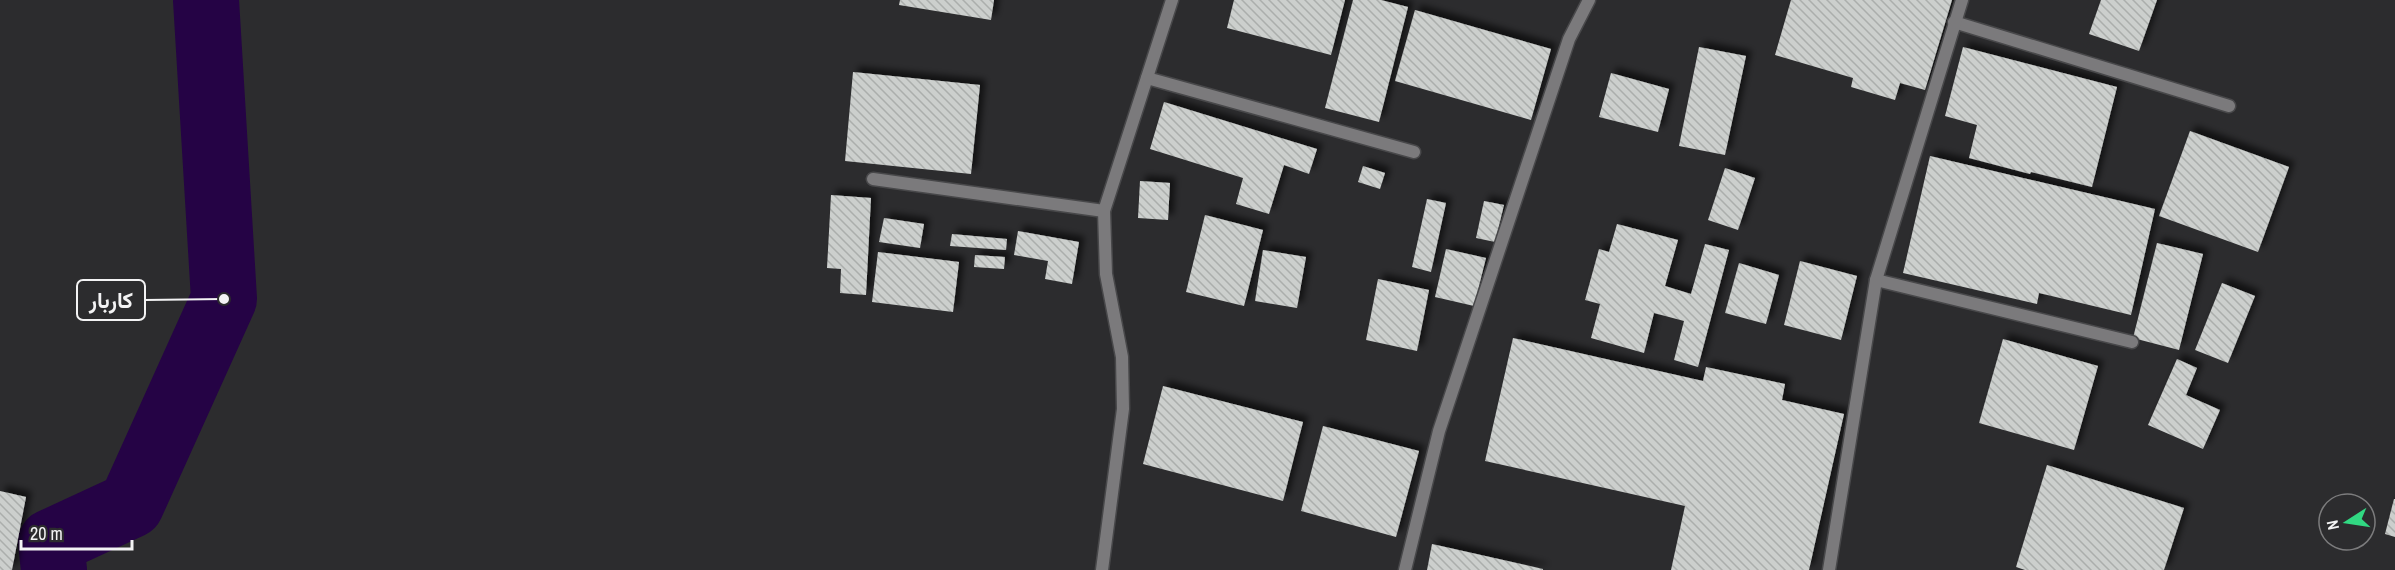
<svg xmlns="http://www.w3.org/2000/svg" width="2395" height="570" font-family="'Archivo Narrow',Vazirmatn,sans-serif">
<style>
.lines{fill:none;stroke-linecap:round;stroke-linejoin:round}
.river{stroke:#250345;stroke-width:66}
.building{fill:url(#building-back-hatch);filter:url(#shadow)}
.minor-casing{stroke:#48484a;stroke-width:15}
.minor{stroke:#7b7a7c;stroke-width:12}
.leader{fill:none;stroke:#f3f3f4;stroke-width:2}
.callout-dot{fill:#f3f3f4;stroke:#2c2c2e;stroke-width:2}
.callout{fill:#2c2c2e;stroke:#f3f3f4;stroke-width:2}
.callout-label{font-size:22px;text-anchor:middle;font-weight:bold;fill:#f3f3f4}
</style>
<defs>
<pattern id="building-back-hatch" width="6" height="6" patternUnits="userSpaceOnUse" patternTransform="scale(1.5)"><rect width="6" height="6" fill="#cccfcd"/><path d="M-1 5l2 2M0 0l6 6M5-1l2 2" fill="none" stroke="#abaeac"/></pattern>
<filter id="shadow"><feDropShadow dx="5.5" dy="-5.5" stdDeviation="3" flood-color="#0009"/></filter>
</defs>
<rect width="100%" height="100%" fill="#2c2c2e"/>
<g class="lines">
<polyline class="river" points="54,570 51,542 131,505 224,299 206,0"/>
</g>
<g class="building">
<polygon points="900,0 994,0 991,20 899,5"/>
<polygon points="1234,0 1345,0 1331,55 1227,28"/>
<polygon points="1353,0 1381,0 1408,7 1379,122 1325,108"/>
<polygon points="1791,0 1952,0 1925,90 1900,83 1895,100 1851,87 1853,78 1775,55"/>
<polygon points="2101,0 2157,0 2139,51 2089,34"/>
<polygon points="1415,10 1551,49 1531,120 1395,81"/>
<polygon points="1699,47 1746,56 1725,155 1679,146"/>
<polygon points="1963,47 2117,87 2092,187 2031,172 2030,174 1969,158 1977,125 1945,116"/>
<polygon points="853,72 980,85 971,174 845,161"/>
<polygon points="1611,73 1669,89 1658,132 1599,117"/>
<polygon points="1164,102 1317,149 1309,174 1284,165 1269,214 1236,204 1243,178 1150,149"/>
<polygon points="2190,131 2289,167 2258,252 2159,216"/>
<polygon points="1930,156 2155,209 2131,315 2039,293 2037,304 1903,273"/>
<polygon points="1363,166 1385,173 1380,189 1358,182"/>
<polygon points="1725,168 1755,178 1738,230 1708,220"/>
<polygon points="1140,181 1170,183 1168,220 1138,218"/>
<polygon points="831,195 871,198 866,295 840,293 841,269 827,268"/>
<polygon points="1427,199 1446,203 1431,272 1412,267"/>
<polygon points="1484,201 1504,205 1495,242 1476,238"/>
<polygon points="1205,215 1263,230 1244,306 1186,292"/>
<polygon points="884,218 924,224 920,248 879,242"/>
<polygon points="1617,224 1678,240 1665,286 1691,294 1705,244 1729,250 1698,367 1674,360 1684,321 1654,313 1644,353 1591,338 1600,304 1585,300 1599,249 1609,252"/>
<polygon points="1018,231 1079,242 1072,284 1045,279 1048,261 1014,255"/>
<polygon points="952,234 1007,239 1006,250 950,246"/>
<polygon points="2157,243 2203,254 2179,350 2133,338"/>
<polygon points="1446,249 1486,258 1474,306 1435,297"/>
<polygon points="1263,250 1306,257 1297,308 1255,301"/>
<polygon points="878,252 959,262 953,312 872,302"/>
<polygon points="975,255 1005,257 1004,269 974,267"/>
<polygon points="1800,261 1857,276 1841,340 1784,325"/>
<polygon points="1739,263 1779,275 1766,324 1725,313"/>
<polygon points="1378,279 1429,290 1417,351 1366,340"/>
<polygon points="2222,283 2255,296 2228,363 2195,350"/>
<polygon points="1513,338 1703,381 1706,367 1785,384 1782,400 1844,414 1809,570 1671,570 1685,506 1485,461"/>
<polygon points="2003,339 2098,366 2074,450 1979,423"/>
<polygon points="2177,359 2197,368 2186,395 2220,410 2203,449 2148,425"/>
<polygon points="1163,386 1303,422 1283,501 1143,464"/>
<polygon points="1323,426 1419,451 1396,537 1301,511"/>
<polygon points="2047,465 2184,508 2164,570 2025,570 2016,567"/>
<polygon points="0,491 26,497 12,570 0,570"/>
<polygon points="2394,499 2395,499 2395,537 2385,534"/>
<polygon points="1432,544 1543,569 1543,570 1427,570"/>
</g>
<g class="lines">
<g class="minor-casing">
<g id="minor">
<polyline points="1954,22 2229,106"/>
<polyline points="1147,78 1414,152"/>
<polyline points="873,179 1104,211"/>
<polyline points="1876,280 2132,342"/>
<polyline points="1102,570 1123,409 1122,357 1106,274 1104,211 1172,0"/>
<polyline points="1405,570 1439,431 1569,39 1589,0"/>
<polyline points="1829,570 1876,280 1962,0"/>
</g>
</g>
<use href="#minor" class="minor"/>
</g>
<path class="leader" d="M224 299L145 300"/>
<circle class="callout-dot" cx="224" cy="299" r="6"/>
<rect class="callout" x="77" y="280" width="68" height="40" rx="6"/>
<g class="callout-label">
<text x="111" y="308">کاربار</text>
</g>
<g transform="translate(2347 522) rotate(258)"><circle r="28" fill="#2c2c2e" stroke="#7c7c7d" stroke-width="1.5"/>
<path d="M0-4.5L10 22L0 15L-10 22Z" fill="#31d882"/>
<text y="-9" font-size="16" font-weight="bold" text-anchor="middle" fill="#f3f3f4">N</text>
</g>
<path d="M21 540v9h111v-9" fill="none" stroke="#f3f3f4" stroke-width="3"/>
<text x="30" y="540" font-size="18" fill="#f3f3f4" stroke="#2c2c2e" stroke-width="4.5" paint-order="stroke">20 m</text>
</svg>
